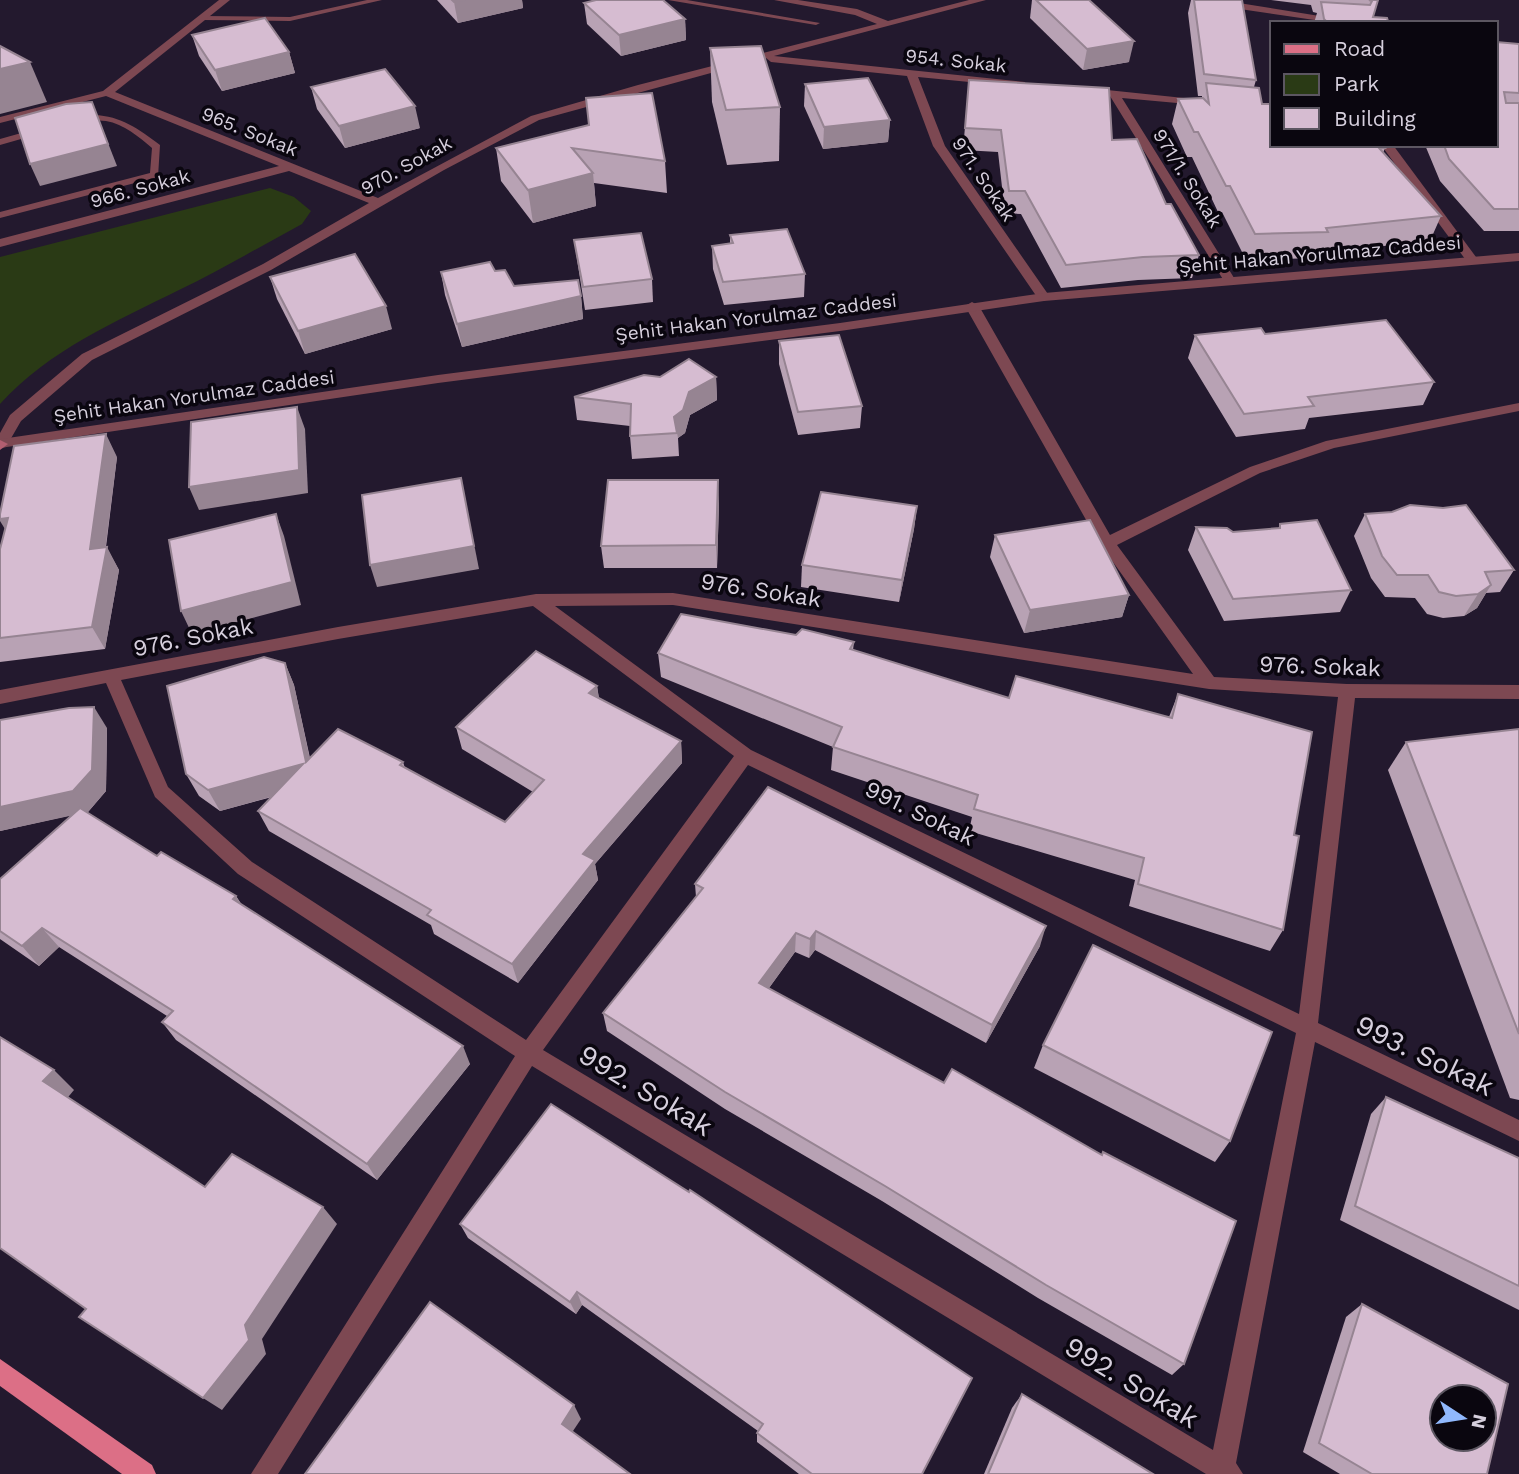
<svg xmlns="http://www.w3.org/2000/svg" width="1519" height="1474" font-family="'Work Sans',sans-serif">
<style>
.green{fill:#2a3a15}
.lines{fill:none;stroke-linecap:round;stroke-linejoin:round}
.service{fill:#7d4852;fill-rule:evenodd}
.minor{fill:#7d4852;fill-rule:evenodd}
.tertiary{fill:#7d4852;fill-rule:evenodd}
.secondary{fill:#b25e70;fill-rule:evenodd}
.primary{fill:#dc6f86;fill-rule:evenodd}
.wall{fill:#b8a2b4}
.shaded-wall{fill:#968492}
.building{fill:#d6bcd1;stroke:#968492;stroke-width:2;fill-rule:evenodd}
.labels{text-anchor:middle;stroke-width:7;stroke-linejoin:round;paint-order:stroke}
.far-street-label{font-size:19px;fill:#d6cfdd;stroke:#0a060f}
.street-label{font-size:23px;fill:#d6cfdd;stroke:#0a060f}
.near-street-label{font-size:28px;fill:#d6cfdd;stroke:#0a060f}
</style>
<rect width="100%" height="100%" fill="#23192e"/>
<path class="green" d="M270 188 294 197 311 211 302 224C261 246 221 270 179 290 115 322 49 350 0 404V257Z"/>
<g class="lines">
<g class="service">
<polygon points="367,0 382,0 290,21 202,20 198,18 202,16 290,17"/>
<polygon points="668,0 687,0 820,23 816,25"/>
<path d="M94 115C121 116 139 129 160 145L158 177 0 218V212L150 173 152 148C139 137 124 124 106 121 96 119 86 123 78 119Z"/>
<polygon points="39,128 43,131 42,133 0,145 0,139"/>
</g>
<g class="minor">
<polygon points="219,0 230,0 115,92 378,198 531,116 638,85 877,24 855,15 774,0 798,0 857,9 888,21 969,0 986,0 774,56 1025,82 1025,86 1021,87 918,77 945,146 1050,297 1044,301 1039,300 933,146 907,76 771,62 766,58 539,120 444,170 271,270 92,360 21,421 6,447 0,448 0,433 10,415 82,354 263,264 369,203 289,171 0,247 0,239 279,166 106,96 0,123 0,117 103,91"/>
<polygon points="1194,0 1220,0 1363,23 1335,23 1199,3"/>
<polygon points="1088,88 1203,100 1203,104 1199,105 1122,98 1236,281 1235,284 1230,285 1224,281 1110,96 1084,93 1083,91"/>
<polygon points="1381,145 1393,145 1476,257 1476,263 1468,263"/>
<path d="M972 302 979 306 1110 535 1250 467 1326 441 1519 403V411L1334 448 1260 473 1117 545 1214 677 1347 684 1519 685V699L1355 698 1318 1023 1519 1120V1141L1315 1042 1236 1463 1243 1474H1206L532 1066 278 1474H251L515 1056 238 874 155 797 106 683 0 704V690L338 627 536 594 673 593 1193 674 1098 541 965 306ZM673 605 1209 689 1338 697 1299 1014 751 750 555 606ZM533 606 734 756 526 1040 252 862 168 787 121 680 338 639ZM748 765 1296 1033 1213 1450 543 1050Z"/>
</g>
<polygon class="tertiary" points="1519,253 1519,261 1044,301 840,331 438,383 0,448 1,439 438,375 840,323 1044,293"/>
<polygon class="secondary" points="0,440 8,444 0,450"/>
<polygon class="primary" points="0,1359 152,1465 156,1474 122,1474 0,1386"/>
</g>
<g class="wall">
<polygon points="437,0 522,0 523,8 458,23"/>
<polygon points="1032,0 1089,0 1129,62 1083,70 1030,18"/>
<polygon points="1191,0 1242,0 1256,80 1254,87 1262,104 1385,148 1383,153 1441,216 1430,241 1320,253 1318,258 1246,260 1222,212 1218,212 1192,157 1187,157 1172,124 1178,99 1202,98 1202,96 1198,96 1188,13"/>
<polygon points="1271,0 1378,0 1373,17 1388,21 1409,23 1314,23 1317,13 1313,12 1311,5"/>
<polygon points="584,3 685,19 686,40 621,56 587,24"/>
<polygon points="192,35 289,52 295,73 222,91 199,56"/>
<polygon points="1496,42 1519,44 1519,231 1484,231 1440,181 1425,145 1496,145"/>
<polygon points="710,48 780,107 779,161 727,165 712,102"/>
<polygon points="969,80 1112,140 1166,204 1199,255 1192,278 1138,280 1061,288 1021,214 1005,213 998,152 963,150"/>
<polygon points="805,84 890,120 888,142 823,149 804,106"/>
<polygon points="311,87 420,128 345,148 317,109"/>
<polygon points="589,125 665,161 667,193 594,183 596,206 533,223 501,181 496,148"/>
<polygon points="730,235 805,274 804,297 724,305 713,269 712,246 730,243"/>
<polygon points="574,240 652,279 653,302 585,310"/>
<polygon points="495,271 514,286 581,296 583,319 462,347 445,295 441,272"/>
<polygon points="270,277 392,329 305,354 277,299"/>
<polygon points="1265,334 1434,382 1423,405 1309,418 1305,429 1236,437 1188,358 1195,335"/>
<polygon points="779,341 862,406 860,428 798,435 779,364"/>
<polygon points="660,377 716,377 717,400 690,415 685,433 678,438 679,456 632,459 630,436 630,426 577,420 574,397"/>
<polygon points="117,457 106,547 119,570 105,649 0,662 0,549"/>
<polygon points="719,503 717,568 604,568 601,546"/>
<polygon points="917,506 914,529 899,602 801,587 802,565"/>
<polygon points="1365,514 1514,570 1500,592 1486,593 1477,608 1464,616 1443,618 1427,614 1415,598 1385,597 1371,578 1354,536"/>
<polygon points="1280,524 1351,590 1340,612 1224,621 1188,550 1196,527 1233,532 1278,529"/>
<polygon points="995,535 1129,595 1122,617 1024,633 990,557"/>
<polygon points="796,635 854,642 853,650 1009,698 1169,717 1178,694 1294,835 1283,930 1270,951 1129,906 1135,880 969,831 972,817 831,770 833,747 661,677 658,653"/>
<polygon points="285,663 294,685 310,758 403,762 405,768 505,822 533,792 462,749 456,727 597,686 599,698 681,741 682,763 595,864 598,880 518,983 434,934 431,925 269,831 258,811 272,797 220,811 199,796 186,774"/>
<polygon points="0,720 107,728 106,791 88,812 86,812 157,856 236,896 242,905 470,1064 377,1180 176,1040 162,1022 167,1016 59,947 39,966 0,939 0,879 72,815 0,831"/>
<polygon points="1519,729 1519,1100 1510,1098 1388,770 1406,742"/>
<polygon points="695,884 1040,946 986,1043 815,950 809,958 795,952 769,988 1184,1364 1172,1375 1038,1298 882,1201 725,1109 607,1031 603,1013 696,897"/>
<polygon points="1043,1045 1230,1141 1215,1162 1034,1068"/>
<polygon points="1386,1097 1519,1158 1519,1310 1340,1220 1371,1114"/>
<polygon points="460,1224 922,1474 799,1474 757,1442 757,1433 758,1431 582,1305 576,1314 468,1238"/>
<polygon points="1362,1304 1487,1474 1340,1474 1303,1452 1346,1317"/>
<polygon points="1022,1394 1153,1474 984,1474 1012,1408"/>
</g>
<g class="shaded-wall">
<polygon points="465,0 522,0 523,8 458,23 454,2"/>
<polygon points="685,19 686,40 621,56 619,35"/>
<polygon points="1134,41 1129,62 1083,70 1087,49"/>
<polygon points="289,52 295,73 222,91 215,70"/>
<polygon points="30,62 47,102 0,114 0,69"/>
<polygon points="92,102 117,166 40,186 30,164"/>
<polygon points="415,106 420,128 345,148 339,126"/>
<polygon points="890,120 888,142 823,149 824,127"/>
<polygon points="593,173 596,206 533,223 528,190"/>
<polygon points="581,296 583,319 462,347 457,324"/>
<polygon points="386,306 392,329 305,354 298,331"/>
<polygon points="716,377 717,400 690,415 685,433 678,438 674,417 689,392"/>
<polygon points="297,407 305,429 308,493 199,510 189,487"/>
<polygon points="106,434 117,457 103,567 107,547 119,570 105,649 92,627 90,549"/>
<polygon points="461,478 479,569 377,587 370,565"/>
<polygon points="718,480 719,503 717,568 716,545"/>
<polygon points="917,506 914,529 899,602 902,580"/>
<polygon points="276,514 284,536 301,605 192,634 181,611"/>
<polygon points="8,518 13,542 0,521 0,519"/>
<polygon points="1491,585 1477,608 1464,616 1478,594"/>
<polygon points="1129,595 1122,617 1024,633 1030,610"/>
<polygon points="285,663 294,685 315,783 306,762"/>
<polygon points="597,686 600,707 589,693"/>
<polygon points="94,707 107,728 106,791 88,812 0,831 0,807"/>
<polygon points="681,741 682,763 595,864 598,880 518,983 512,964 583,854"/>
<polygon points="303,764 313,785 220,811 208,790"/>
<polygon points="236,896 248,916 233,899"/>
<polygon points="1046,926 1040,946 986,1043 992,1025"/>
<polygon points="42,928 59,947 39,966 22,946"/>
<polygon points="816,931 815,950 809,958 810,939"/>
<polygon points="796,933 795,952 759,1002 759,983"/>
<polygon points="463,1046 470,1064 377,1180 367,1164"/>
<polygon points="54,1070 74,1090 64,1102 43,1081"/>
<polygon points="323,1207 337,1224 262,1339 266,1354 222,1410 203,1398 245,1325"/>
<polygon points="577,1292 582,1305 576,1314 570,1302"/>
<polygon points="574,1405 581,1419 569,1437 562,1424"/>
</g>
<g class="building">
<polygon points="452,0 465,0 454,2"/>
<polygon points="596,0 663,0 685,19 619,35 584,3"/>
<polygon points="1036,0 1089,0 1134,41 1087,49"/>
<polygon points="1194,0 1242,0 1256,80 1204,74"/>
<polygon points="1369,0 1378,0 1373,17 1387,18 1388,21 1409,23 1328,23 1324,19 1321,2 1370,5 1372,1"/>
<polygon points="265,18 289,52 215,70 192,35"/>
<polygon points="1496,42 1519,44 1519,93 1504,92 1506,103 1519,103 1519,209 1494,209 1449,159 1444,145 1496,145"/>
<polygon points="0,46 30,62 0,69"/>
<polygon points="761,46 780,107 726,110 710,48"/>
<polygon points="385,69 415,106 339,126 311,87"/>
<polygon points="868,78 890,120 824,127 805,84"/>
<polygon points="969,80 1109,88 1112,140 1137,139 1166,204 1171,204 1199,255 1143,257 1066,265 1025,191 1009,191 1001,130 965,128"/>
<polygon points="1206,83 1259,88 1262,104 1272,104 1272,145 1383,145 1385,148 1379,148 1441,216 1326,228 1328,232 1255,234 1230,186 1226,186 1198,132 1194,132 1178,99 1203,98 1209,104"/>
<polygon points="652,93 665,161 572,148 593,173 528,190 496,148 589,125 586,98"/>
<polygon points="92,102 108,144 30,164 15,118 66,104"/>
<polygon points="787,229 805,274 723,282 712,246 733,243 730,235"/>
<polygon points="641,233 652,279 583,287 574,240"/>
<polygon points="355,254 386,306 298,331 270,277"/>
<polygon points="490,262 495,271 505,270 514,286 578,280 581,296 457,324 441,272"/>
<polygon points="1386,320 1434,382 1308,397 1314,406 1244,414 1195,335 1261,328 1265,334"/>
<polygon points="839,335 862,406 798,412 779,341"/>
<polygon points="689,359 716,377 689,392 683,410 674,417 677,433 630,436 631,404 574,397 644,375 660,377"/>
<polygon points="297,407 299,470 189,487 191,422"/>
<polygon points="106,434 90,549 107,547 92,627 0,638 0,549 8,518 0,519 0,514 14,446"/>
<polygon points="461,478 474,546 370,565 362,495"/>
<polygon points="608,480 718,480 716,545 601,546"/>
<polygon points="821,492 917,506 902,580 802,565"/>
<polygon points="1410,505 1443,508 1466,505 1514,570 1485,572 1491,585 1478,594 1456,596 1439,592 1428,575 1397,575 1382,556 1365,514 1392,512"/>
<polygon points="276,514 292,582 181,611 169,540"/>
<polygon points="1090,520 1129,595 1030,610 995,535"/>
<polygon points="1317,520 1351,590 1233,599 1196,527 1227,528 1233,532 1280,528 1280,524"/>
<polygon points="681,614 796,635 802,629 854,642 850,649 1009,698 1016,676 1172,718 1178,694 1312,732 1294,835 1299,836 1283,930 1138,884 1144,858 974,809 978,795 833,747 842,727 658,653"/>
<polygon points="536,651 597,686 589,693 681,741 583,854 595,860 512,964 427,915 431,910 258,811 303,764 208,790 186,774 167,686 264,657 285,663 306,762 338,729 403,762 400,765 505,822 544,780 456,727"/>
<polygon points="94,707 92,770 73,791 0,807 0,720 69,708"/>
<polygon points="1519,729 1519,1034 1406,742"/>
<polygon points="768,787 1046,926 992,1025 816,931 810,939 796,933 759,983 944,1083 952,1069 1102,1155 1103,1152 1236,1221 1184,1364 1046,1285 885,1186 725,1092 603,1013 703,888 695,884"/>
<polygon points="80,808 157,856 161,852 236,896 233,899 463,1046 367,1164 162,1022 173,1011 42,928 22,946 0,931 0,879"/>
<polygon points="1093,945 1272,1032 1230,1141 1043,1045"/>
<polygon points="0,1037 54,1070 43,1081 205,1187 232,1154 323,1207 245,1325 249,1340 203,1398 79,1317 86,1309 0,1248"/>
<polygon points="1386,1097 1519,1158 1519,1286 1355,1206"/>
<polygon points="551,1104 689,1192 690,1190 972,1378 922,1474 812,1474 757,1433 763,1424 577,1292 570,1302 460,1224"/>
<polygon points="430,1302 574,1405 562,1424 630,1474 305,1474"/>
<path d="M1362 1304 1508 1384 1487 1474H1372L1319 1443ZM1442 1397H1484V1439H1442Z"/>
<polygon points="1022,1394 1153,1474 988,1474"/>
</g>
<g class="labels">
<g class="far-street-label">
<text transform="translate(956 60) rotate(6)" y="7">954. Sokak</text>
<text transform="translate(250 131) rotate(22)" y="7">965. Sokak</text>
<text transform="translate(406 165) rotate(-29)" y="7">970. Sokak</text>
<text transform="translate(1188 178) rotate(58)" y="7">971/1. Sokak</text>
<text transform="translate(984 179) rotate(56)" y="7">971. Sokak</text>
<text transform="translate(140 188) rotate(-15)" y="7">966. Sokak</text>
<text transform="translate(1320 254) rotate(-5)" y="7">Şehit Hakan Yorulmaz Caddesi</text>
<text transform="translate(756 317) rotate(-7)" y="7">Şehit Hakan Yorulmaz Caddesi</text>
<text transform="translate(194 396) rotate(-8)" y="7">Şehit Hakan Yorulmaz Caddesi</text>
</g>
<g class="street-label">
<text transform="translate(761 590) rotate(9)" y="8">976. Sokak</text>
<text transform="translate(193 637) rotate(-11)" y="8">976. Sokak</text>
<text transform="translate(1320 666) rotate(2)" y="8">976. Sokak</text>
<text transform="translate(920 813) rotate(26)" y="8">991. Sokak</text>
</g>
<g class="near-street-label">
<text transform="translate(1425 1055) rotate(26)" y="10">993. Sokak</text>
<text transform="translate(646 1090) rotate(31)" y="10">992. Sokak</text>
<text transform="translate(1132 1382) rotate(31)" y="10">992. Sokak</text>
</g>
</g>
<rect x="1270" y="21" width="228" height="126" fill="#0a060f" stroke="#5c5661" stroke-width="2"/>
<rect x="1284" y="44" width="35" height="10" fill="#dc6f86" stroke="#5c5661" stroke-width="2"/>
<text x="1334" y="56" font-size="21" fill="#d6cfdd">Road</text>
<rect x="1284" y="74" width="35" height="21" fill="#2a3a15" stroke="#5c5661" stroke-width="2"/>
<text x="1334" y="91" font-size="21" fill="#d6cfdd">Park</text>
<rect x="1284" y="108" width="35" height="21" fill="#d6bcd1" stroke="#5c5661" stroke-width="2"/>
<text x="1334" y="126" font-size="21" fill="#d6cfdd">Building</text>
<g transform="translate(1463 1418) rotate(102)"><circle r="33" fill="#0a060f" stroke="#5c5661" stroke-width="2"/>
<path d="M0-5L12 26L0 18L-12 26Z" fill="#90b8fd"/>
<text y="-10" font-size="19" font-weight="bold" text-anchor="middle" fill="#d6cfdd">N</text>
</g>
</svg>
